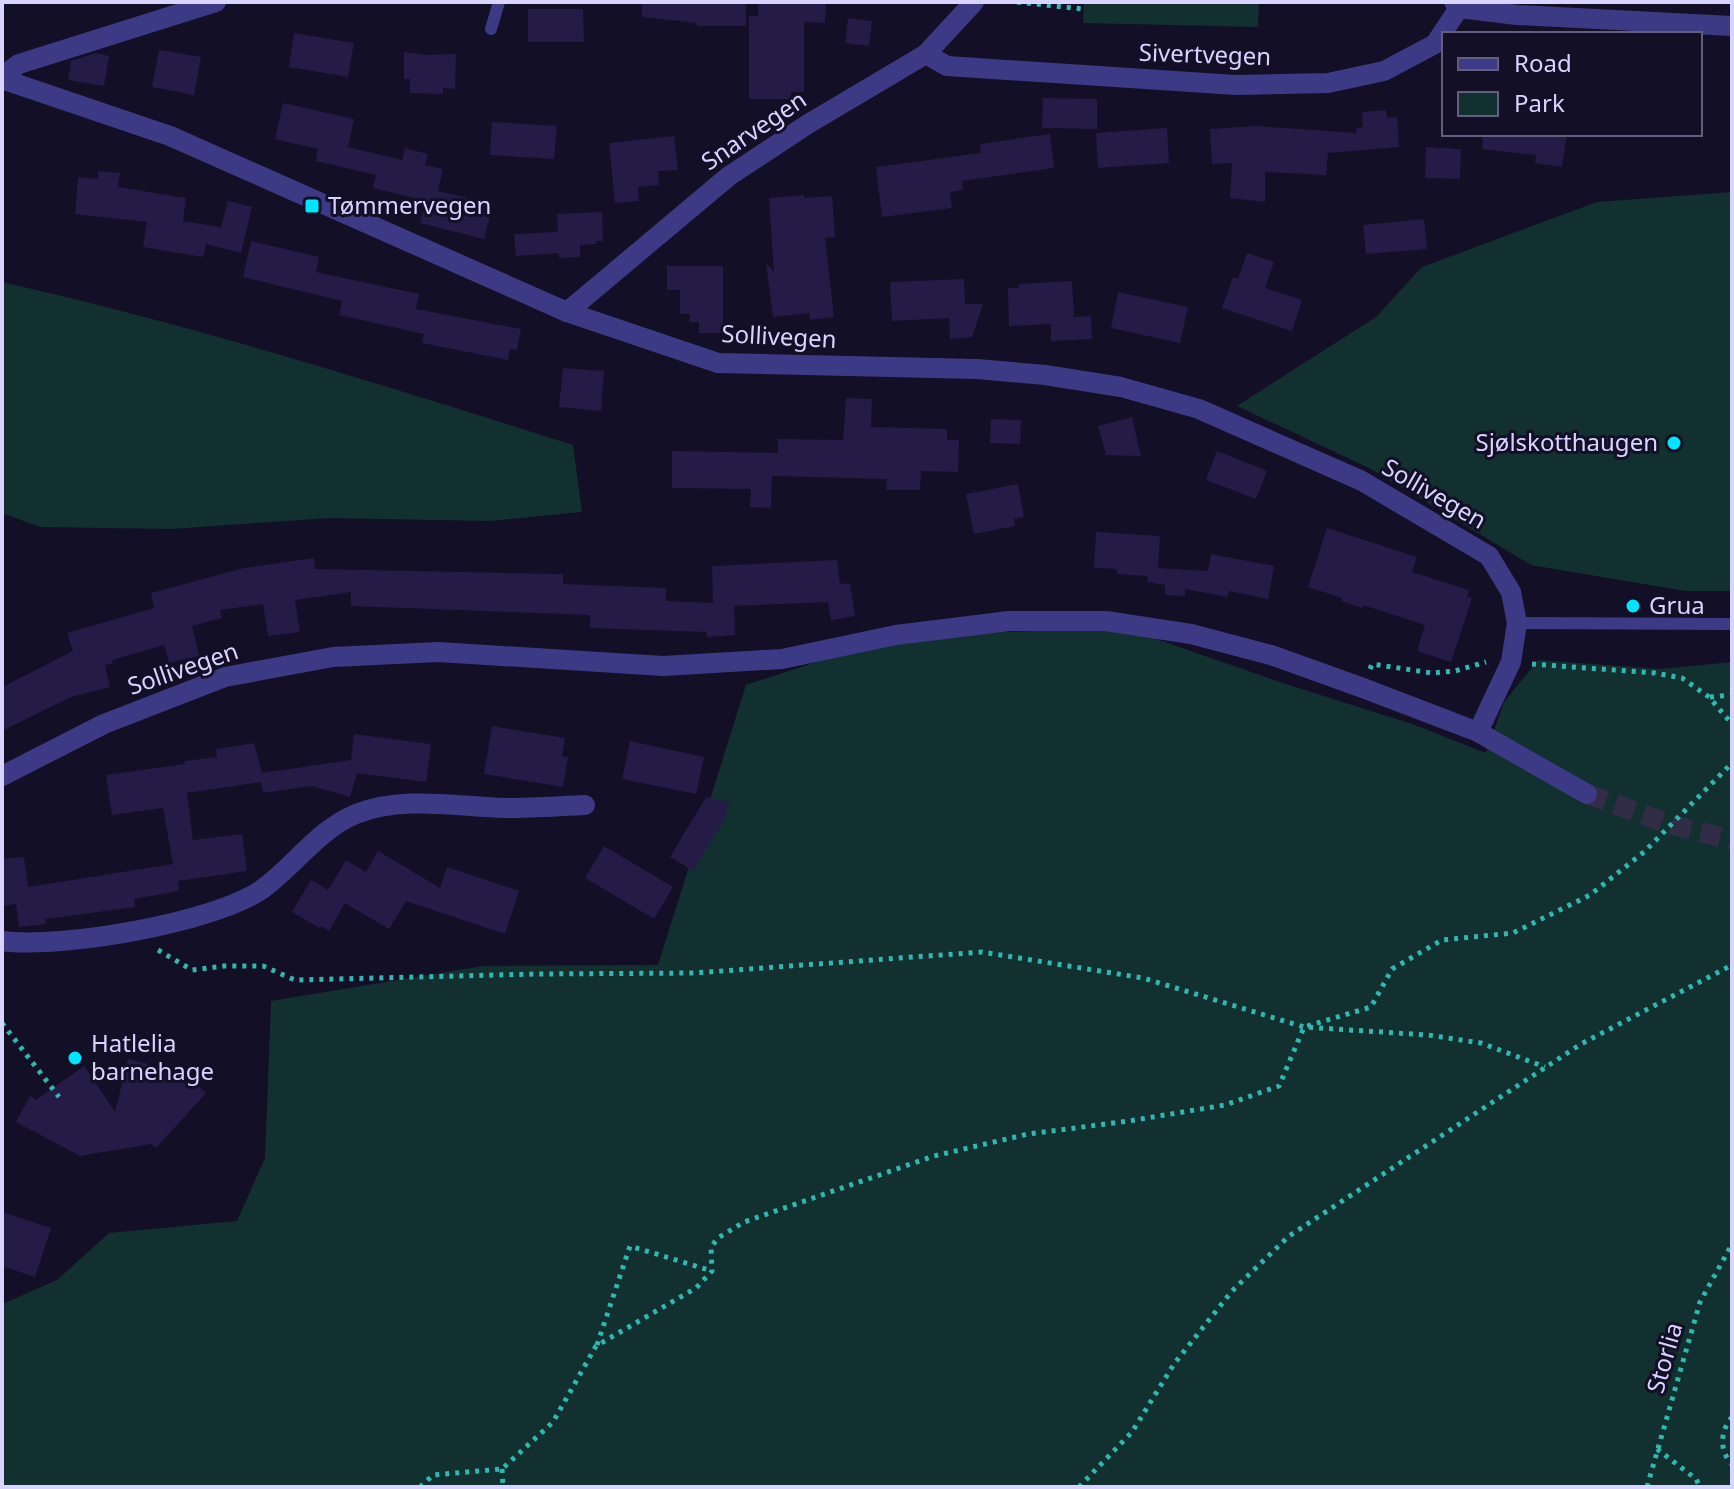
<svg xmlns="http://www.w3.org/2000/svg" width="1734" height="1489" font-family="'Noto Sans',sans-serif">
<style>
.green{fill:#12302f}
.building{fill:#241b47}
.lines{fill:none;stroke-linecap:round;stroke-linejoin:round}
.minor-tunnel{stroke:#312d47;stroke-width:20;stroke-dasharray:20 10;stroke-linecap:butt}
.path{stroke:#2fb8b0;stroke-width:5;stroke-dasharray:4 6;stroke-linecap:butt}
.service{stroke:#3d3a85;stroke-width:12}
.minor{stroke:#3d3a85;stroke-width:20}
.poi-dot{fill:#00e5ff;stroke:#130f26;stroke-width:3}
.labels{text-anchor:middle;stroke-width:6;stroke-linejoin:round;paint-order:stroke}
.street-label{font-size:24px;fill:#d9d4ff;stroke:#130f26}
.poi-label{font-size:24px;fill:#d9d4ff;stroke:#130f26;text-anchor:start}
</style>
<rect width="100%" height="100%" fill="#130f26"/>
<g class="green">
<polygon points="1084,2 1259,2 1258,27 1083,23"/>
<polygon points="1732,192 1732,591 1685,591 1531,565 1371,469 1237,406 1376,317 1422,267 1597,202"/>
<path d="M2 282C197 326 383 385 573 445L582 512 490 521 329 518 172 529 40 527 2 513Z"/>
<polygon points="1122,627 1286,684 1412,724 1486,753 1504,702 1538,660 1661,669 1732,662 1732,1487 2,1487 2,1304 57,1280 109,1233 237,1221 265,1158 271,1001 483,966 658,965 746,685 893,637"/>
</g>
<g class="building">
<polygon points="642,2 746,2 746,26 697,26 697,23 642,17"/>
<polygon points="758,2 826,2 825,23 804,22 804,92 791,92 791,99 749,99 749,16 758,16"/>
<polygon points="528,9 583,9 584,42 528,42"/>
<polygon points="848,18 872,21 869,46 845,43"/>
<polygon points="294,33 354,43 348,77 289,67"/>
<polygon points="159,50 201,57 194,95 152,87"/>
<polygon points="404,52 426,55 456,54 455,89 443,88 443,94 410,93 410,79 404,79"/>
<polygon points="96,53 109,56 104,86 68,80 71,61"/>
<polygon points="1043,98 1097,99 1097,129 1042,128"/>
<polygon points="283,103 354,119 348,147 402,160 405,148 428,154 425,165 443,169 438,191 493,204 484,239 420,223 426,201 373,188 376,175 316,161 318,149 275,139"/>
<polygon points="1386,110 1387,118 1397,117 1399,147 1328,153 1326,175 1265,172 1265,202 1230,198 1232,163 1212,164 1210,129 1256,126 1357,133 1356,128 1363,127 1362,112"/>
<polygon points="492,122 557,126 554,159 490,155"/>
<polygon points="1167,128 1169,163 1098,168 1096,133"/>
<polygon points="1050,134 1054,168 962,181 963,190 950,192 952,208 882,217 876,167 981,153 980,144"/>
<polygon points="1483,134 1567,134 1562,167 1535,163 1536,155 1482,149"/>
<polygon points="674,136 678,170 658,171 659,185 638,187 639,201 615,203 609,143"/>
<polygon points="1426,147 1461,149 1460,179 1425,178"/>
<polygon points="98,171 120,173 118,187 186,198 183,221 221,227 228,201 252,207 241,253 206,244 203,257 143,247 147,222 75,214 78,177 98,179"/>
<polygon points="804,195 804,198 832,196 835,237 825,238 834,317 810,320 809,313 773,317 766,263 774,272 769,198"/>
<polygon points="602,212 603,241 596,241 596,244 580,245 580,257 559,258 559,253 516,256 514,234 558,232 557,214"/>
<polygon points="1424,219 1427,249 1366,254 1363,225"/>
<polygon points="251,241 319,257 316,272 419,294 416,309 521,329 517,350 510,349 508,360 422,343 424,334 339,315 342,301 243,277"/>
<polygon points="1247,253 1274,262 1265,288 1302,300 1292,331 1222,308 1233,277 1238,279"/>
<polygon points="667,266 723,266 723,333 699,333 699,322 689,322 690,314 680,314 680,290 667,290"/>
<polygon points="964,279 965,304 983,304 972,337 950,339 949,318 892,321 890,282"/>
<polygon points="1072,281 1074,317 1091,316 1092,339 1051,341 1051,324 1009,326 1008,288 1019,288 1019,284"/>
<polygon points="1118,292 1188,307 1180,343 1111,328"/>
<polygon points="563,368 604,371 601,411 559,407"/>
<polygon points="846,398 872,399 871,427 947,429 947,440 959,440 958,472 921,471 920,490 886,490 887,479 772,476 771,508 750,507 751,489 672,488 672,451 778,453 778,439 843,440"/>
<polygon points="1132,417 1141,456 1106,455 1098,426"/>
<polygon points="991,419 1021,420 1020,444 990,443"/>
<polygon points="1217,451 1267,471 1256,499 1206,480"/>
<polygon points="1018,484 1024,517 1014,519 1015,526 974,534 966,494"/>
<polygon points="1327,528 1417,557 1412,572 1469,590 1467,597 1472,598 1451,662 1417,651 1425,625 1363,605 1362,608 1341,601 1342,598 1308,587"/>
<polygon points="1096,532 1160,536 1158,568 1208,571 1211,554 1274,566 1268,599 1229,591 1227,597 1185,589 1185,596 1165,595 1165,585 1147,582 1148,576 1117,574 1117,569 1094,568"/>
<polygon points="314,558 315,569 563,574 563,584 666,588 666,601 713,603 712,566 837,560 840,584 850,583 855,616 831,620 828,602 734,606 735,635 707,637 707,632 590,628 590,615 351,606 351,592 295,600 300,632 268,636 263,604 220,610 222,618 192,626 199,656 169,663 164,645 112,660 113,663 105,665 110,687 71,697 2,731 2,687 73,651 67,633 154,608 151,593 244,568"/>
<polygon points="492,726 565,738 562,756 568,757 563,787 484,774"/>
<polygon points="354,734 431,744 426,782 357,773 350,797 312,786 263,793 261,782 187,793 193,840 242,834 247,871 178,881 179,891 134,899 135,907 45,919 46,924 19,927 16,904 2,906 2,859 24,857 28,887 173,864 163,808 112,815 106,775 185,764 185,761 217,757 216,749 254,743 262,773 351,760"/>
<polygon points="630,741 704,757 696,794 622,779"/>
<polygon points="706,797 729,802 725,818 693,871 670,857"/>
<polygon points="604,846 673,887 654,919 585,878"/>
<polygon points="378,851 440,888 447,867 519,891 505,934 406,901 389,929 345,903 329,931 321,926 319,928 292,912 311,880 328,890 346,860 366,872"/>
<polygon points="128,1059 182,1072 206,1093 156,1148 151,1144 80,1156 16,1122 30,1096 36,1100 84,1066 115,1112"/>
<polygon points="2,1212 51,1228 35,1277 2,1266"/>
</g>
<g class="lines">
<polyline class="minor-tunnel" points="1587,794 1669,824 1732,840"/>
<g class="path">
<polyline points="1017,2 1083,9"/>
<polyline points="1532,664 1655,673 1682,678 1709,697 1732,724"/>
<polyline points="1370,669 1372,664 1432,673 1455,671 1486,662"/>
<polyline points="1710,697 1732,695"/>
<polyline points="158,950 192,970 224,966 263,966 295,980 538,974 694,973 982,952 1143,978 1304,1027 1428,1035 1481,1043 1545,1067"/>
<polyline points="2,1023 59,1097"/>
<polyline points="597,1345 630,1246 712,1271"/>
<path d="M1732 1417C1720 1431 1719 1451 1732 1464"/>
<polyline points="1657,1449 1696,1479 1700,1487"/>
<polyline points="502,1469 503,1487"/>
<polyline points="420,1487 433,1475 502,1469 553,1422 596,1346 696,1288 712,1271 711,1247 718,1238 744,1222 934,1156 1028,1134 1129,1121 1225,1105 1279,1086 1304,1027 1371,1007 1392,969 1442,940 1513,933 1590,895 1644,852 1732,763"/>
<polyline points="1079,1487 1132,1432 1174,1364 1232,1291 1289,1236 1581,1044 1732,965"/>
<polyline points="1647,1487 1700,1302 1732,1244"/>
</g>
<g class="service">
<polyline points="491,29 499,2"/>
<polyline points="1517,623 1732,624"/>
</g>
<g class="minor">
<polyline points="1454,2 1459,8 1517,15 1732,26"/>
<polyline points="926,54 947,66 1236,85 1328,83 1384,71 1435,44 1459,8"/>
<polyline points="2,76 19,64 216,2"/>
<polyline points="2,79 170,136 567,312 718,363 977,369 1045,375 1121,387 1199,409 1362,481 1489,556 1511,592 1517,623 1511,662 1478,732"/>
<polyline points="567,312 729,176 808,124 926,54 974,2"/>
<polyline points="2,776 104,724 225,677 333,657 438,652 663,666 782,659 896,635 1009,621 1106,621 1191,634 1271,655 1363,688 1478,732 1587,794"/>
<path d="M2 941C61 949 212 923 261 890 294 867 317 830 356 814 402 795 458 807 506 808 533 808 559 806 585 805"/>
</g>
</g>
<g class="poi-dot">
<rect x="304" y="198" width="16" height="16" rx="4"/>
<circle cx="1674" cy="443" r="8"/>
<circle cx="1633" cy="606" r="8"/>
<circle cx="75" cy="1058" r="8"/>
</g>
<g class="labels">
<g class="street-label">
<text transform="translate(1205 55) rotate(2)" y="8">Sivertvegen</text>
<text transform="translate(754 131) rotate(-34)" y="8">Snarvegen</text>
<text transform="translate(779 337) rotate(3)" y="8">Sollivegen</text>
<text transform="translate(1434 494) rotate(30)" y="8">Sollivegen</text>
<text transform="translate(183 669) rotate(-19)" y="8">Sollivegen</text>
<text transform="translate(1665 1358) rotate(-74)" y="8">Storlia</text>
</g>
<g class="poi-label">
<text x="328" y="214">Tømmervegen</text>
<text x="1658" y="451" text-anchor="end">Sjølskotthaugen</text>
<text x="1649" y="614">Grua</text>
<text x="91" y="1052">Hatlelia<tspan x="91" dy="28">barnehage</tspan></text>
</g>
</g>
<rect width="1734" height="1489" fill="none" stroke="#d9d4ff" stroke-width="8"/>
<rect x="1442" y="32" width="260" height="104" fill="#130f26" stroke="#625e7d" stroke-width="2"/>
<rect x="1458" y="58" width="40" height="12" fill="#3d3a85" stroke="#625e7d" stroke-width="2"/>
<text x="1514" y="72" font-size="24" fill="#d9d4ff">Road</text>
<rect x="1458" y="92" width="40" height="24" fill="#12302f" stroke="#625e7d" stroke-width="2"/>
<text x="1514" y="112" font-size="24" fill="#d9d4ff">Park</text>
</svg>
